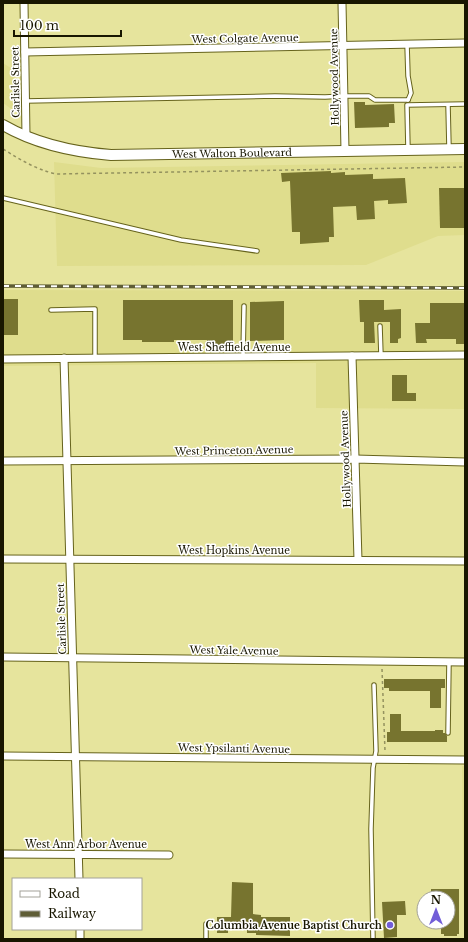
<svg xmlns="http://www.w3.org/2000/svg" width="468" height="942" font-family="'Libre Baskerville',serif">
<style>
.built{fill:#dfdd8d}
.building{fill:#77742f}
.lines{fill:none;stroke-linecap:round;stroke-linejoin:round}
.lane-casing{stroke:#66631c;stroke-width:5.5}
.street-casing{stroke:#66631c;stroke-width:9}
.secondary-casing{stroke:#66631c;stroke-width:12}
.path{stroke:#94925f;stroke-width:1.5;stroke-dasharray:3 3;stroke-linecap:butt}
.lane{stroke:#fff;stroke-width:3.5}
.street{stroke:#fff;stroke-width:7}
.secondary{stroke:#fff;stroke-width:10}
.rail-casing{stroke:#5f5d36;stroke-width:3.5}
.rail{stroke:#fff;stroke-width:2;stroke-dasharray:6;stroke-linecap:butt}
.poi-dot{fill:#725ed8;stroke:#fff;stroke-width:1.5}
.labels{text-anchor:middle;stroke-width:3;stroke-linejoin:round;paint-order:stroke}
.street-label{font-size:10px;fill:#181600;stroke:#fff}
.poi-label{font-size:10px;font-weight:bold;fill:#181600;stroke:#fff;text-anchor:end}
</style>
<rect width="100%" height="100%" fill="#e6e49d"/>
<g class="built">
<polygon points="3,63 14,70 17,113 3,103"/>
<polygon points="54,162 101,168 465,162 465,235 438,236 366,265 57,266"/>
<polygon points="3,290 465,291 465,409 316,408 316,363 3,366"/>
<polygon points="462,766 465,766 465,919 464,919"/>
</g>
<g class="building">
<polygon points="354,102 365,102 365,105 394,104 395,123 389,123 389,127 355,128"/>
<polygon points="331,171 331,173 345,172 345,175 373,174 373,179 405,178 407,203 388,204 388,200 374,201 375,219 357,220 356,206 333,207 334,237 329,237 329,242 300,244 300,232 292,232 290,181 282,182 281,173"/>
<polygon points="439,188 465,188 465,228 440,228"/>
<rect x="3" y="299" width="15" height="36"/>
<polygon points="123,300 233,300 233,345 207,345 207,340 174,340 174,342 142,342 142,340 123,340"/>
<polygon points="359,300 384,300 384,310 401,309 401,338 398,339 398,343 390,343 390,322 374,322 375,343 364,343 364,322 360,322"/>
<polygon points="284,301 284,340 250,341 250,302"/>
<polygon points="430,303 465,303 465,344 456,344 456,339 426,339 427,343 416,343 415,323 430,323"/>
<polygon points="392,375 407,375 407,393 416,393 416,401 392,401"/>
<polygon points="384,679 445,679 445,688 441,688 441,708 430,708 430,691 389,691 389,688 384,688"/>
<polygon points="390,714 401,714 401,731 435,731 435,730 443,730 443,733 445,733 447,736 447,742 387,742 387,732 390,732"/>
<polygon points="232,882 253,883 253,914 261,915 261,917 290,917 290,936 256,935 256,933 247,933 247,929 228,929 228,933 217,933 217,917 231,917"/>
<polygon points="431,889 459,889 459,934 457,934 457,936 444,936 444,934 441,934 441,922 448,922 448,898 431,898"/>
<polygon points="405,901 406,915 397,915 397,937 384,938 382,902"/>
</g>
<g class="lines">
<g class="lane-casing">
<g id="lane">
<polyline points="407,44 408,76 411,93 408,100"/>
<polyline points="26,101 275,96 325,97 344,96 369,96 375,100 408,100"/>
<polyline points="448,105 449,148"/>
<polyline points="408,149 407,105 465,104"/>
<polyline points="3,198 181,240 257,251"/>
<polyline points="51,310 95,309 95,358"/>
<polyline points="380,326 381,356"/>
<polyline points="243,357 244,306"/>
<polyline points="448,733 449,662"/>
<polyline points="206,924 206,939"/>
<polyline points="373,939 371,829 373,768 376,751 374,685"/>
</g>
</g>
<g class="street-casing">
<g id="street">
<polyline points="24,3 26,136"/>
<polyline points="342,3 345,151"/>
<polyline points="25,52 465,43"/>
<polyline points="352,356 358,560"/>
<polyline points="64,358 79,879"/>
<polyline points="3,359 465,355"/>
<polyline points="3,461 355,459 465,462"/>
<polyline points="3,559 465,561"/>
<polyline points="3,657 465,662"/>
<polyline points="3,756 465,760"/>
<polyline points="3,854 169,855"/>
<polyline points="80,929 80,939"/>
</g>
</g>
<g class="secondary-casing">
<g id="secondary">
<path id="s1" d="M3 125C36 144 73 152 111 155L465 149"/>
</g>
</g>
<g class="path">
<path d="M3 149C21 160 35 169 56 174L465 167"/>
<polyline points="382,669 385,751"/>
</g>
<use href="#lane" class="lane"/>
<use href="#street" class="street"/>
<use href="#secondary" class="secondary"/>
<g class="rail-casing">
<polyline id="rail" points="3,286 465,288"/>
</g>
<use href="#rail" class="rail"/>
</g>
<circle class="poi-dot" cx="390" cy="925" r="4"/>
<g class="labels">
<g class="street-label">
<text transform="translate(245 38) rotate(-1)" y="4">West Colgate Avenue</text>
<text transform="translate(334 77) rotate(-91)" y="4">Hollywood Avenue</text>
<text transform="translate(15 82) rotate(-91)" y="4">Carlisle Street</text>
<text dy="4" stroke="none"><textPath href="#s1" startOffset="234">West Walton Boulevard</textPath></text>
<text x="234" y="351">West Sheffield Avenue</text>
<text transform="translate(234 450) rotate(-1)" y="4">West Princeton Avenue</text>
<text transform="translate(345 459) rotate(-92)" y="4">Hollywood Avenue</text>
<text x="234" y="554">West Hopkins Avenue</text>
<text transform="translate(61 619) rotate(-92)" y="4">Carlisle Street</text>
<text transform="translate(234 650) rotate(1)" y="4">West Yale Avenue</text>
<text transform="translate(234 748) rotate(1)" y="4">West Ypsilanti Avenue</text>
<text x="86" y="848">West Ann Arbor Avenue</text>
</g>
<g class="poi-label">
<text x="382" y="929">Columbia Avenue Baptist Church</text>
</g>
</g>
<rect width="468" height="942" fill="none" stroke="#181600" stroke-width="8"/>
<rect x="12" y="878" width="130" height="52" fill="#ffffff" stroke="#a3a299"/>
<rect x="20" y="891" width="20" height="6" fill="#ffffff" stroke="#a3a299"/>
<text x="48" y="898" font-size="12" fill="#181600">Road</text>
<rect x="20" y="911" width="20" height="6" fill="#5f5d36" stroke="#a3a299"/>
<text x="48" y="918" font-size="12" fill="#181600">Railway</text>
<g transform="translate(436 910)"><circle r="19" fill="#ffffff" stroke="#a3a299"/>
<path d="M0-3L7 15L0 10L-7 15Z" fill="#725ed8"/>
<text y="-6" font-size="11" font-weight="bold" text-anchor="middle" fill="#181600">N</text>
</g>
<path d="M14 30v6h107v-6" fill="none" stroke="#181600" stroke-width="2"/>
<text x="20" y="30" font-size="12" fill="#181600" stroke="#ffffff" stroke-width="3" paint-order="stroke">100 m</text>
</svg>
